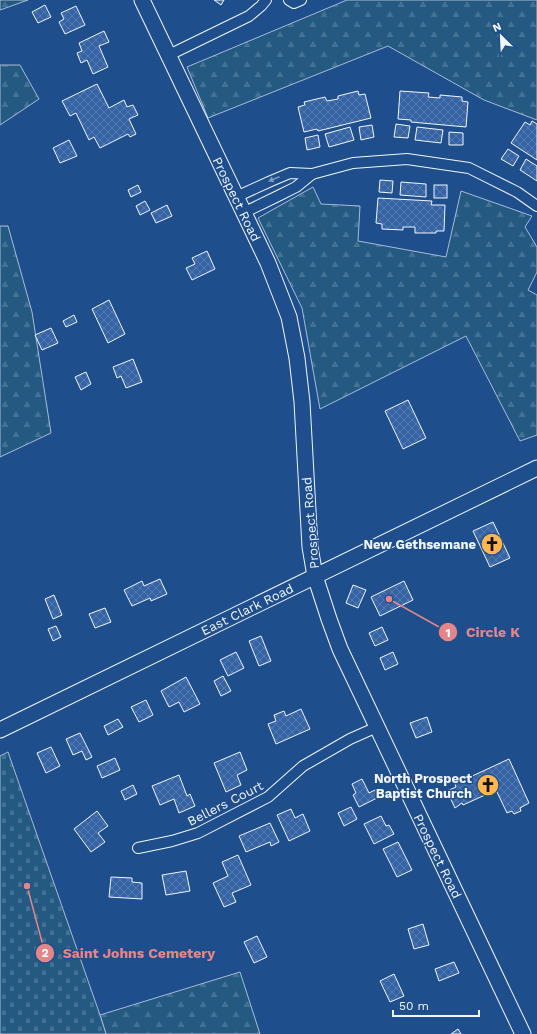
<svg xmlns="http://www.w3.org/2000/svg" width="537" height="1034" font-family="'Work Sans',sans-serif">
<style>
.forest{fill:url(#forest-firs);stroke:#a8bbd7}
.cemetery{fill:url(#cemetery-stones);stroke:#a8bbd7}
.building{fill:url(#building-cross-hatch);stroke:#f2f6ff}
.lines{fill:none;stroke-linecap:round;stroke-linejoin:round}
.minor-casing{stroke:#f2f6ff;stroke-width:12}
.secondary-casing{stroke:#f2f6ff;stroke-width:17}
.minor{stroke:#1f4e8c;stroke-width:10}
.secondary{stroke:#1f4e8c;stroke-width:15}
.oneway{fill:#7e9ac0}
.labels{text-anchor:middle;stroke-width:3;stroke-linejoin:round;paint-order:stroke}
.street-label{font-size:13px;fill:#f2f6ff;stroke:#1f4e8c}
.poi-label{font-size:13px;font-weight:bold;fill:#f2f6ff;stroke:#1f4e8c;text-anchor:end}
.leader{fill:none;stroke:#e38589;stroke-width:1.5}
.callout-dot{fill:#e38589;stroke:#1f4e8c;stroke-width:1.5}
.mark-label{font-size:12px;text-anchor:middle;font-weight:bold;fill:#fff}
.callout-label{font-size:14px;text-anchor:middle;font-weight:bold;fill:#e38589;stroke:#1f4e8c;stroke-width:3;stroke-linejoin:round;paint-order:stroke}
</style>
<defs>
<pattern id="forest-firs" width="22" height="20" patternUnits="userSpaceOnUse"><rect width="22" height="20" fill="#245a82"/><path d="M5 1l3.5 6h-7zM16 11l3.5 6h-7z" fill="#447295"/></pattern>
<pattern id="cemetery-stones" width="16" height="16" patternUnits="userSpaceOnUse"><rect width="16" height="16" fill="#245a82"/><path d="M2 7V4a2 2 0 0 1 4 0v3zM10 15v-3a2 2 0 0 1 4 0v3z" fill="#447295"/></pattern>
<pattern id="building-cross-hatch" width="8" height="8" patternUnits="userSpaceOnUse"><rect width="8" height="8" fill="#3563a3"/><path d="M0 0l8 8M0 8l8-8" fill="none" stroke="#537ab1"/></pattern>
</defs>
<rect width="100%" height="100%" fill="#1f4e8c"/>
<g class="forest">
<polygon points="0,0 28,0 0,10"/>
<polygon points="347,0 537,0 537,120 484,100 388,46 208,118 187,67"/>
<polygon points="0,65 20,65 39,99 0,125"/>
<polygon points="313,187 321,204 360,206 358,241 446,257 461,191 532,216 525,227 537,247 537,272 528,290 537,295 537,435 520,441 466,336 320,409 302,308 258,218"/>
<polygon points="0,226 8,226 32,312 51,433 0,457"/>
<polygon points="240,972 260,1034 106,1034 100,1015"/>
</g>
<polygon class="cemetery" points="8,752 100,1015 106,1034 0,1034 0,756"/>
<g class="building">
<polygon points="214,0 224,0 221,5"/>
<polygon points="45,5 51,17 38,23 32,12"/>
<polygon points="76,6 85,25 65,34 59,22 64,19 61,13"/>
<polygon points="104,31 109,42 99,46 108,67 93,74 87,60 81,63 77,53 82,51 79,43"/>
<polygon points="97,84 109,108 124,100 127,107 133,105 138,115 129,119 136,134 130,137 128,134 100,148 94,137 89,140 76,113 70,116 62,101"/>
<polygon points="358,91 359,95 365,94 371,118 318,131 317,129 304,132 298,107 305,105 304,102 325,97 327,101 338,99 338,96"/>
<polygon points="400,91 429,93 428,97 440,98 440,95 462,97 462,101 468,102 466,127 411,122 411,120 398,119"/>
<polygon points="532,121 537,124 537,160 511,143 525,122 530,125"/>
<polygon points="396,124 410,126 408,138 394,137"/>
<polygon points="372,125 374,137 361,140 359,127"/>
<polygon points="350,127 354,140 329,147 325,134"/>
<polygon points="417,127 443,130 441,143 415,140"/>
<polygon points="449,132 463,133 463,145 449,145"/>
<polygon points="318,135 320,147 307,150 305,138"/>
<polygon points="69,140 77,156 60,163 53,148"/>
<polygon points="508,149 519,156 513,166 501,159"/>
<polygon points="526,159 537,166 537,181 520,170"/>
<polygon points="380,180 393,181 392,193 379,192"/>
<polygon points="401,182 426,184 426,197 400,195"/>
<polygon points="138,185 141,192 131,197 128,190"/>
<rect x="434" y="185" width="13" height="13"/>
<polygon points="378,198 432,201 431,205 445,205 444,231 436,231 436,233 415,233 415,227 403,227 403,230 382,229 382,224 376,223"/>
<polygon points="145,201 150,210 140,215 136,206"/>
<polygon points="167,205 172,216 156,223 151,213"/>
<polygon points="207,251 215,269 192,280 186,268 195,264 192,258"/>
<polygon points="109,300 125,334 108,343 92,309"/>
<polygon points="74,315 77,322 66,327 63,321"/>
<polygon points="51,328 58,343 42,350 35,335"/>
<polygon points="133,359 142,382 126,388 121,376 117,378 113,367"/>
<polygon points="86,372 91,384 81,390 75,377"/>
<polygon points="408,400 426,438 403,449 385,411"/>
<polygon points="493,522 510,558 490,567 473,531"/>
<polygon points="160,579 167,594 151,601 150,598 132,606 124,590 142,581 144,586"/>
<polygon points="404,581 413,600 380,616 371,597"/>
<polygon points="353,585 366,590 358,608 346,603"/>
<polygon points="54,595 62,615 53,619 45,599"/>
<polygon points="105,608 111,622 95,628 89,614"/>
<polygon points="56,626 61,637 53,641 48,629"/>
<polygon points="382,627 388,640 375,646 369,633"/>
<polygon points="261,636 271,661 259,666 249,641"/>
<polygon points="236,652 244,668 228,676 220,660"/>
<polygon points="393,652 398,664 385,670 380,658"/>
<polygon points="223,676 231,691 221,696 214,681"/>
<polygon points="186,677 200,704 184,712 179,702 169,707 161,691"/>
<polygon points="146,700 153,715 139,722 131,707"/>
<polygon points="301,709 310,729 276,744 268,724 276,721 274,715 284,711 286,716"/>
<polygon points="427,717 432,732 416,738 410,723"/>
<polygon points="118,719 123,727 108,735 104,726"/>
<polygon points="80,733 92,757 86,760 82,751 73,755 66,739"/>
<polygon points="51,747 60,766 46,773 37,753"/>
<polygon points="240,752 247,770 237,775 241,785 226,792 214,763"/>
<polygon points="115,758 120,770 102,778 97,766"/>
<polygon points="509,759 529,803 520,808 521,811 514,814 512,811 507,813 496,790 463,805 462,803 455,808 447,791 456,787 455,784"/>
<polygon points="179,775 187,796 190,794 195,806 179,813 174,799 160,805 152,786"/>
<polygon points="362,779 369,793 375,790 379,797 359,807 353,795 356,793 352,784"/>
<polygon points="133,785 137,794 125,800 121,791"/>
<polygon points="351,807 357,819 344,826 338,813"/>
<polygon points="291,809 295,818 303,814 310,831 289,841 277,815"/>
<polygon points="97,811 108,826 98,833 105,842 91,852 74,829"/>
<polygon points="381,816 386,826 389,825 394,834 374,844 364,824"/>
<polygon points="270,823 279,842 271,846 270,842 246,852 239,836"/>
<polygon points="398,842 412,870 397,877 383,849"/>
<polygon points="238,855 251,885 232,893 236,902 224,907 213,883 228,876 222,862"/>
<polygon points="186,871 190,891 166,895 162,875"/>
<polygon points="111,877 132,878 132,882 142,883 142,899 109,897"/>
<polygon points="423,924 429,945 414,949 408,929"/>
<polygon points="257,936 267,957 254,963 244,942"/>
<polygon points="454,962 459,973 439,981 435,969"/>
<polygon points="394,974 404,996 390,1002 380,981"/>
<polygon points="458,1029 461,1034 451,1034"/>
</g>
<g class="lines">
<g class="minor-casing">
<g id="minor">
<polyline points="289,0 294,3 301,0"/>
<polyline points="169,55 249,16 261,6 266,0"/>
<polyline points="236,197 271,181 290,173 312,174 353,163 407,159 469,168 517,192 537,206"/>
<polyline points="243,213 278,196 296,187 312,174"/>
<polyline points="138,848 172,841 198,833 268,797 303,766 350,739 377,727"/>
</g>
</g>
<g class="secondary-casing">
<g id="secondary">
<polyline points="142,0 268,263 289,317 297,358 302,402 310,547 315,576 329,619 340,649 523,1034"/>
<polyline points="0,730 537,468"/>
</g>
</g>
<use href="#minor" class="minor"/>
<use href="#secondary" class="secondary"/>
</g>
<defs><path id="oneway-solid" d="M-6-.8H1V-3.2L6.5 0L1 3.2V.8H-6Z"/></defs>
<use class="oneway" href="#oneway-solid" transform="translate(274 179) rotate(158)"/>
<defs>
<g id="church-disc" transform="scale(1.15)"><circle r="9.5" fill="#ffb74d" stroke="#1f4e8c"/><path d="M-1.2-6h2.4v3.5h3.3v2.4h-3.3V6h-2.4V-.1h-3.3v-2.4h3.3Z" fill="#111"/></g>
</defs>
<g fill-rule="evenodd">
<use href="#church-disc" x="492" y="544"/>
<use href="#church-disc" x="488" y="785"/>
</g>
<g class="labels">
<g class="street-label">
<text transform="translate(237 199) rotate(64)" y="5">Prospect Road</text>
<text transform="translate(310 523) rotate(-95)" y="5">Prospect Road</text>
<text transform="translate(247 609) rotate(-26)" y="5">East Clark Road</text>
<text transform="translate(225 803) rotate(-27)" y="5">Bellers Court</text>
<text transform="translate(438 856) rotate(64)" y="5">Prospect Road</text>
</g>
<g class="poi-label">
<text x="476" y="549">New Gethsemane</text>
<text x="472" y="783">North Prospect<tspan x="472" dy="15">Baptist Church</tspan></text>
</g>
</g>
<path class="leader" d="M389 599L448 632M27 886L45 953"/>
<g class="callout-dot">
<circle cx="389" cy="599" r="4"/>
<circle cx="27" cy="886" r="4"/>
<circle cx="448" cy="632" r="10"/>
<circle cx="45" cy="953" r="10"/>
</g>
<g class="mark-label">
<text x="448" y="637">1</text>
<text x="45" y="957">2</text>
</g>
<g class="callout-label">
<text x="493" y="637">Circle K</text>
<text x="139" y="958">Saint Johns Cemetery</text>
</g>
<g transform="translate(501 36) rotate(336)" stroke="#1f4e8c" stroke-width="3" paint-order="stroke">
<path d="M0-3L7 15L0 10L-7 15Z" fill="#f2f6ff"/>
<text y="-6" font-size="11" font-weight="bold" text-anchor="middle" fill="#f2f6ff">N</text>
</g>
<path d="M393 1010v6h86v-6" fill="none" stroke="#f2f6ff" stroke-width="2"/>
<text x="399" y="1010" font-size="12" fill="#f2f6ff" stroke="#1f4e8c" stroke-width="3" paint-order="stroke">50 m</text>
</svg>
